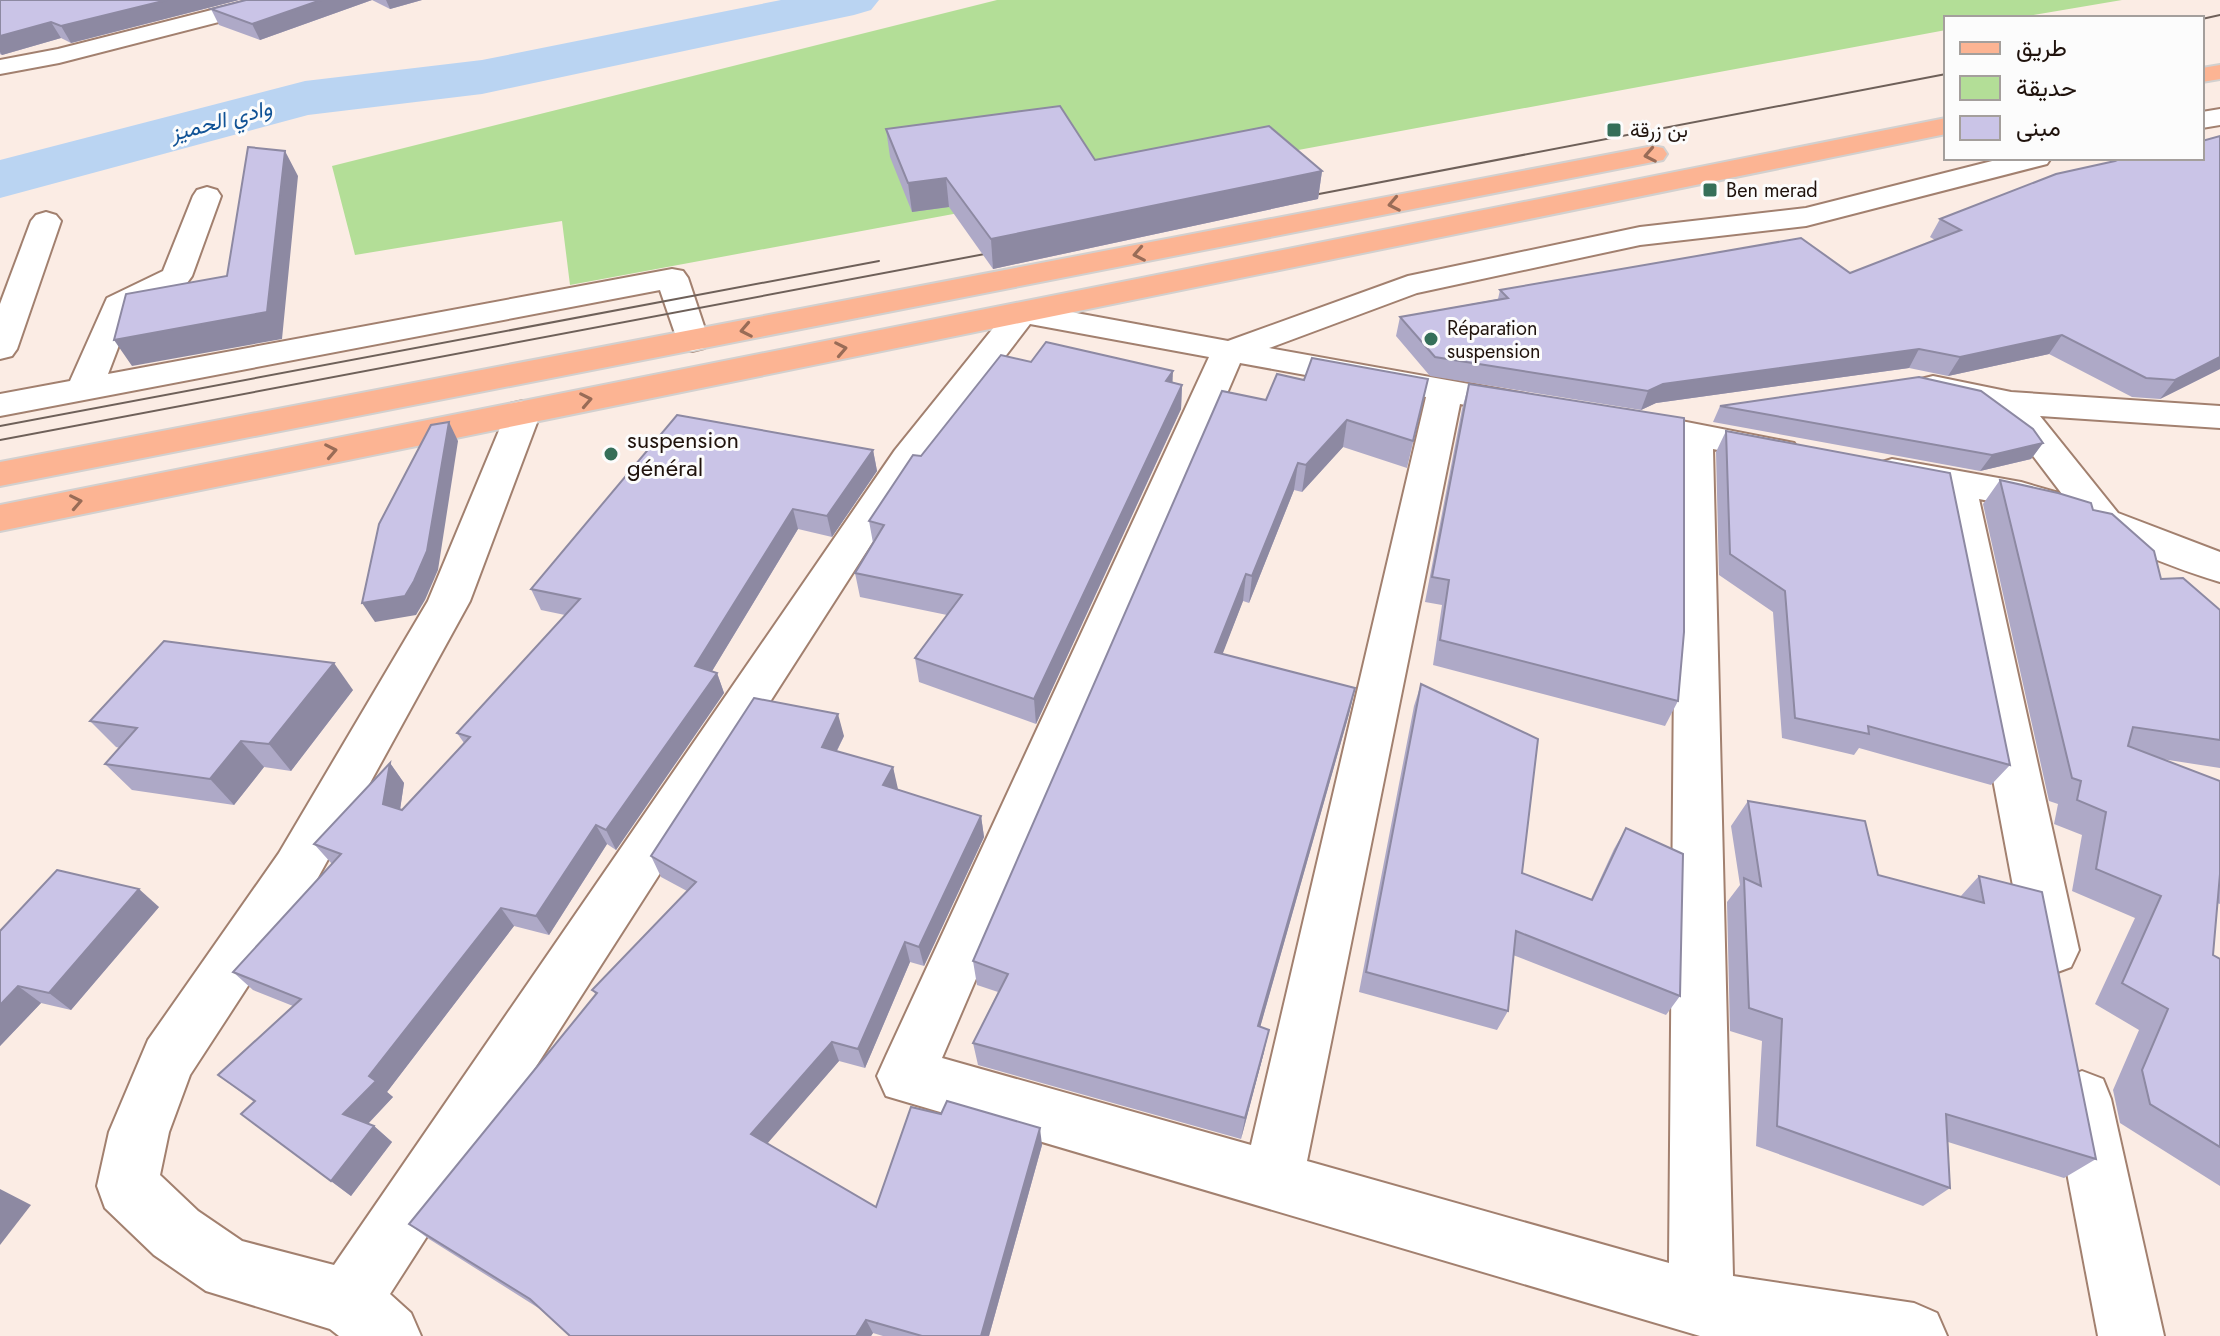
<svg xmlns="http://www.w3.org/2000/svg" width="2220" height="1336" font-family="Jost,Vazirmatn,sans-serif">
<style>
.green{fill:#b3de97}
.lines{fill:none;stroke-linecap:round;stroke-linejoin:round}
.river{fill:#bad4f2;fill-rule:evenodd}
.minor-casing{stroke:#a2806f;stroke-width:4}
.major-casing{stroke:#d2d0cf;stroke-width:4}
.minor{fill:#fff;fill-rule:evenodd}
.major{fill:#fcb493;fill-rule:evenodd}
.tram{stroke:#6e6059;stroke-width:2}
.wall{fill:#aea9c7}
.shaded-wall{fill:#8d89a2}
.building{fill:#cac4e7;stroke:#8d89a2;stroke-width:2}
.oneway{stroke:#996c57}
.poi-dot{fill:#356f59;stroke:#fcfcfc;stroke-width:3}
.labels{text-anchor:middle;stroke-width:6;stroke-linejoin:round;paint-order:stroke}
.far-poi-label{font-size:20px;fill:#20130d;stroke:#fcfcfc;text-anchor:start}
.far-water-label{font-size:22px;font-style:italic;fill:#115396;stroke:#fcfcfc}
.poi-label{font-size:24px;fill:#20130d;stroke:#fcfcfc;text-anchor:start}
</style>
<rect width="100%" height="100%" fill="#fbece4"/>
<polygon class="green" points="997,0 2122,0 2015,18 1946,18 1946,30 570,285 562,221 355,255 332,166"/>
<g class="lines">
<polygon class="river" points="781,0 879,0 871,10 854,15 482,94 308,115 0,198 0,160 305,81 482,60"/>
<g class="minor-casing">
<g id="minor">
<polygon points="251,0 288,0 285,5 59,63 0,74 0,60 58,49"/>
<polygon points="2220,109 2220,125 2202,128 2202,112"/>
<path d="M2004 158H2051L2047 164 1806 226 1640 245 1417 293 1269 348 1525 394 1538 397 1543 405 1538 413 1525 416 1460 404 1307 1161 1669 1263 1676 442 1612 429 1607 421 1612 413 1625 410 1794 443 1799 451 1794 459 1781 463 1713 449 1733 1276 1914 1303 1937 1313 1947 1336H1700L886 1096 877 1076 886 1056 1209 357 1030 324 922 465 390 1294 411 1313 421 1336H339L330 1329 206 1291 154 1255 105 1208 97 1186 109 1132 148 1040 279 853 428 601 510 404 523 401 536 404 541 412 470 601 315 883 190 1075 169 1132 160 1175 198 1211 242 1241 334 1265 895 450 1011 306 1022 303 1228 341 1408 276 1640 227 1806 208ZM1240 363 1426 397 1251 1145 942 1058Z"/>
<polygon points="207,187 217,190 221,196 192,276 187,283 132,311 108,374 672,269 683,271 688,278 709,341 704,348 692,351 680,348 660,290 0,416 0,394 70,381 107,298 163,271 193,196 197,190"/>
<polygon points="46,212 56,215 61,221 17,349 12,356 0,359 0,304 31,221 36,215"/>
<path d="M1933 376 2011 392 2220 406V428L2040 416 2118 513 2220 552V582C2137 558 2064 514 1979 499L2079 950 2071 967 2052 974 2033 967 2025 950 1939 491 1879 479 1873 471 1879 463 1892 459 2021 482 2062 494 1999 411 1921 393 1916 386 1921 379Z"/>
<polygon points="2082,1071 2103,1079 2111,1099 2164,1336 2098,1336 2053,1099 2061,1079"/>
</g>
</g>
<g class="major-casing">
<g id="major">
<polygon points="2220,65 2220,79 2202,82 2202,68"/>
<polygon points="1946,118 1946,134 0,531 0,505"/>
<polygon points="1653,146 1663,148 1667,154 1663,160 0,486 0,462"/>
</g>
</g>
<use href="#minor" class="minor"/>
<use href="#major" class="major"/>
<g class="tram">
<polyline points="2202,19 2220,15"/>
<polyline points="1298,198 1946,74"/>
<polyline points="0,426 879,261"/>
<polyline points="0,440 1006,250"/>
</g>
</g>
<g class="wall">
<polygon points="0,0 239,0 71,43 61,38 2,55 0,54"/>
<polygon points="246,0 422,0 390,9 372,0 260,40 219,25 211,9"/>
<polygon points="886,129 1095,160 1322,171 1318,199 993,269 949,207 912,212 890,157"/>
<polygon points="2056,174 2220,369 2160,399 2132,397 2049,354 1948,376 1909,368 1656,403 1641,410 1430,376 1396,336 1400,317 1498,299 1500,290 1850,273 1935,240 1930,237 1940,219"/>
<polygon points="1031,362 1182,385 1181,409 1036,724 919,682 915,658 947,615 860,597 855,573 873,543 869,521 921,456"/>
<polygon points="1428,379 1407,468 1343,447 1302,492 1294,490 1249,603 1243,601 1222,654 1355,688 1349,714 1260,1027 1264,1052 1241,1139 978,1065 973,1043 998,992 977,985 973,961 1266,400 1304,380"/>
<polygon points="1469,384 1678,701 1665,726 1433,665 1442,605 1425,602 1462,409"/>
<polygon points="1720,406 2043,443 2031,459 1980,471 1713,422"/>
<polygon points="1726,431 2010,765 1991,785 1859,748 1854,755 1782,738 1773,612 1719,575 1716,452"/>
<polygon points="873,450 877,471 832,537 798,529 712,671 717,673 724,693 616,850 607,844 549,935 514,926 387,1092 393,1097 368,1124 374,1126 392,1142 351,1196 241,1114 254,1102 218,1075 293,1006 253,990 233,972 332,864 314,844 390,763 404,783 400,810 402,810 464,743 457,733 565,615 541,610 531,589"/>
<polygon points="2000,480 2093,510 2161,579 2220,610 2220,768 2162,759 2220,781 2220,904 2217,903 2213,955 2220,959 2220,1186 2120,1123 2113,1090 2139,1030 2095,1004 2135,918 2072,891 2082,835 2054,824 2058,804 2049,801 1983,504"/>
<polygon points="1421,684 1522,873 1591,899 1614,849 1626,828 1680,996 1666,1015 1513,955 1508,1011 1497,1030 1359,992 1414,706"/>
<polygon points="353,690 291,771 264,767 234,805 132,790 105,764 120,748 116,747 90,721"/>
<polygon points="844,736 837,751 893,767 897,790 981,816 984,837 924,966 910,962 865,1068 839,1061 767,1143 876,1207 1042,1145 989,1336 883,1336 873,1333 871,1336 570,1336 540,1309 429,1239 409,1224 596,995 592,990 687,891 661,877 651,856"/>
<polygon points="1748,801 1878,875 1960,897 1979,876 2096,1159 2064,1178 1948,1142 1950,1188 1923,1206 1756,1146 1762,1041 1730,1031 1727,902 1740,885 1731,826"/>
<polygon points="159,907 71,1010 41,1003 0,1046 0,931"/>
</g>
<g class="shaded-wall">
<polygon points="167,0 239,0 71,43 61,26"/>
<polygon points="321,0 372,0 260,40 252,24"/>
<polygon points="386,0 422,0 390,9"/>
<polygon points="51,22 61,38 2,55 0,52 0,36"/>
<polygon points="285,151 298,176 282,339 132,366 114,340 267,312"/>
<polygon points="1322,171 1318,199 993,269 991,239"/>
<polygon points="946,178 949,207 912,212 908,183"/>
<polygon points="2062,335 2049,354 1948,376 1960,357"/>
<polygon points="1919,349 1909,368 1656,403 1641,410 1648,391 1663,384"/>
<polygon points="2220,357 2220,369 2160,399 2175,380"/>
<polygon points="1173,371 1172,395 1166,381"/>
<polygon points="1182,385 1181,409 1036,724 1034,699"/>
<polygon points="1347,420 1343,447 1302,492 1306,465"/>
<polygon points="449,422 458,441 438,570 425,600 416,615 375,622 362,603"/>
<polygon points="2043,443 2031,459 1980,471 1992,455"/>
<polygon points="873,450 877,471 832,537 827,516"/>
<polygon points="1298,463 1294,490 1249,603 1252,576"/>
<polygon points="793,509 798,529 703,686 695,666"/>
<polygon points="1246,574 1243,601 1213,679 1215,652"/>
<polygon points="334,663 353,690 291,771 269,744"/>
<polygon points="717,673 724,693 616,850 606,830"/>
<polygon points="1355,688 1349,714 1254,1049 1258,1026"/>
<polygon points="838,714 844,736 828,768 822,747"/>
<polygon points="241,741 264,767 234,805 210,779"/>
<polygon points="390,763 404,783 398,823 383,804"/>
<polygon points="893,767 898,789 888,806 883,785"/>
<polygon points="981,816 984,837 924,966 919,947"/>
<polygon points="596,825 607,844 549,935 536,916"/>
<polygon points="139,889 159,907 71,1010 49,993"/>
<polygon points="501,908 514,926 387,1092 393,1097 362,1130 343,1114 369,1076"/>
<polygon points="905,942 910,962 865,1068 858,1049"/>
<polygon points="18,986 41,1003 0,1046 0,1005"/>
<polygon points="1269,1030 1264,1052 1241,1139 1245,1118"/>
<polygon points="832,1042 839,1061 761,1151 751,1134"/>
<polygon points="374,1126 392,1142 351,1196 331,1181"/>
<polygon points="1040,1128 1042,1145 989,1336 981,1336"/>
<polygon points="0,1189 31,1205 0,1245"/>
<polygon points="866,1320 873,1333 871,1336 856,1336"/>
</g>
<g class="building">
<polygon points="0,0 167,0 61,26 51,22 0,36"/>
<polygon points="246,0 321,0 252,24 211,9"/>
<polygon points="1060,106 1095,160 1269,126 1322,171 991,239 946,178 908,183 886,129"/>
<polygon points="2220,136 2220,357 2175,380 2146,378 2062,335 1960,357 1919,349 1663,384 1648,391 1435,357 1400,317 1508,298 1500,290 1801,238 1850,273 1961,230 1940,219 2056,174 2115,161 2122,158 2202,158 2202,141"/>
<polygon points="248,147 285,151 267,312 114,340 126,294 227,276"/>
<polygon points="1046,342 1173,371 1166,381 1182,385 1034,699 915,658 962,595 855,573 884,525 869,521 913,455 921,456 1001,355 1031,362"/>
<polygon points="1312,358 1428,379 1413,441 1347,420 1306,465 1298,463 1252,576 1246,574 1215,652 1355,688 1258,1026 1269,1030 1245,1118 973,1043 1008,974 973,961 1222,391 1266,400 1277,374 1304,380"/>
<polygon points="1919,377 1981,391 2033,429 2043,443 1992,455 1720,406"/>
<polygon points="1469,384 1684,418 1684,632 1678,701 1440,640 1449,580 1432,577"/>
<polygon points="677,415 873,450 827,516 793,509 695,666 717,673 606,830 596,825 536,916 501,908 369,1076 376,1081 343,1114 374,1126 331,1181 241,1114 255,1101 218,1075 301,999 233,972 341,854 314,844 390,763 383,804 402,810 470,737 457,733 580,599 531,589"/>
<polygon points="449,422 427,551 414,581 405,596 362,603 379,524 431,425"/>
<polygon points="1726,431 1950,473 2010,765 1868,726 1869,734 1795,718 1785,591 1730,554"/>
<polygon points="2000,480 2058,493 2091,503 2093,510 2112,514 2154,551 2161,579 2183,578 2220,610 2220,740 2133,727 2128,746 2220,781 2220,874 2213,955 2220,959 2220,1147 2150,1104 2142,1070 2168,1009 2122,983 2161,896 2096,869 2106,812 2077,800 2081,781 2072,778"/>
<polygon points="164,641 334,663 269,744 241,741 210,779 105,764 137,728 90,721"/>
<polygon points="1421,684 1538,739 1522,873 1592,900 1626,828 1683,854 1680,996 1516,931 1508,1011 1366,972"/>
<polygon points="754,698 838,714 822,747 893,767 883,785 981,816 919,947 905,942 858,1049 832,1042 751,1134 876,1207 911,1107 941,1114 947,1101 1040,1128 981,1336 922,1336 866,1320 856,1336 570,1336 530,1299 409,1224 597,993 592,990 696,882 651,856"/>
<polygon points="1748,801 1865,821 1878,875 1984,903 1979,876 2042,892 2096,1159 1946,1114 1950,1188 1777,1126 1782,1019 1749,1008 1744,878 1761,886"/>
<polygon points="57,870 139,889 49,993 18,986 0,1005 0,931"/>
</g>
<defs><path id="oneway-chevron" d="M-2-3.5L2.5 0L-2 3.5" fill="none" stroke-width="1.6" stroke-linecap="round" stroke-linejoin="round" transform="scale(2)"/></defs>
<g class="oneway">
<use href="#oneway-chevron" transform="translate(1650 155) rotate(169)"/>
<use href="#oneway-chevron" transform="translate(1394 204) rotate(169)"/>
<use href="#oneway-chevron" transform="translate(1139 254) rotate(169)"/>
<use href="#oneway-chevron" transform="translate(746 330) rotate(169)"/>
<use href="#oneway-chevron" transform="translate(841 349) rotate(-11)"/>
<use href="#oneway-chevron" transform="translate(586 400) rotate(-11)"/>
<use href="#oneway-chevron" transform="translate(331 451) rotate(-11)"/>
<use href="#oneway-chevron" transform="translate(76 502) rotate(-11)"/>
</g>
<g class="poi-dot">
<rect x="1606" y="122" width="16" height="16" rx="4"/>
<rect x="1702" y="182" width="16" height="16" rx="4"/>
<circle cx="1431" cy="339" r="8"/>
<circle cx="611" cy="454" r="8"/>
</g>
<g class="labels">
<g class="far-poi-label">
<text x="1630" y="137">بن زرقة</text>
<text x="1726" y="197">Ben merad</text>
<text x="1447" y="335">Réparation<tspan x="1447" dy="23">suspension</tspan></text>
</g>
<g class="far-water-label">
<text transform="translate(221 120) rotate(-15)" y="8">وادي الحميز</text>
</g>
<g class="poi-label">
<text x="627" y="448">suspension<tspan x="627" dy="28">général</tspan></text>
</g>
</g>
<rect x="1944" y="16" width="260" height="144" fill="#fcfcfc" stroke="#a49f9c" stroke-width="2"/>
<rect x="1960" y="42" width="40" height="12" fill="#fcb493" stroke="#a49f9c" stroke-width="2"/>
<text x="2016" y="56" font-size="24" fill="#20130d">طريق</text>
<rect x="1960" y="76" width="40" height="24" fill="#b3de97" stroke="#a49f9c" stroke-width="2"/>
<text x="2016" y="96" font-size="24" fill="#20130d">حديقة</text>
<rect x="1960" y="116" width="40" height="24" fill="#cac4e7" stroke="#a49f9c" stroke-width="2"/>
<text x="2016" y="136" font-size="24" fill="#20130d">مبنى</text>
</svg>
